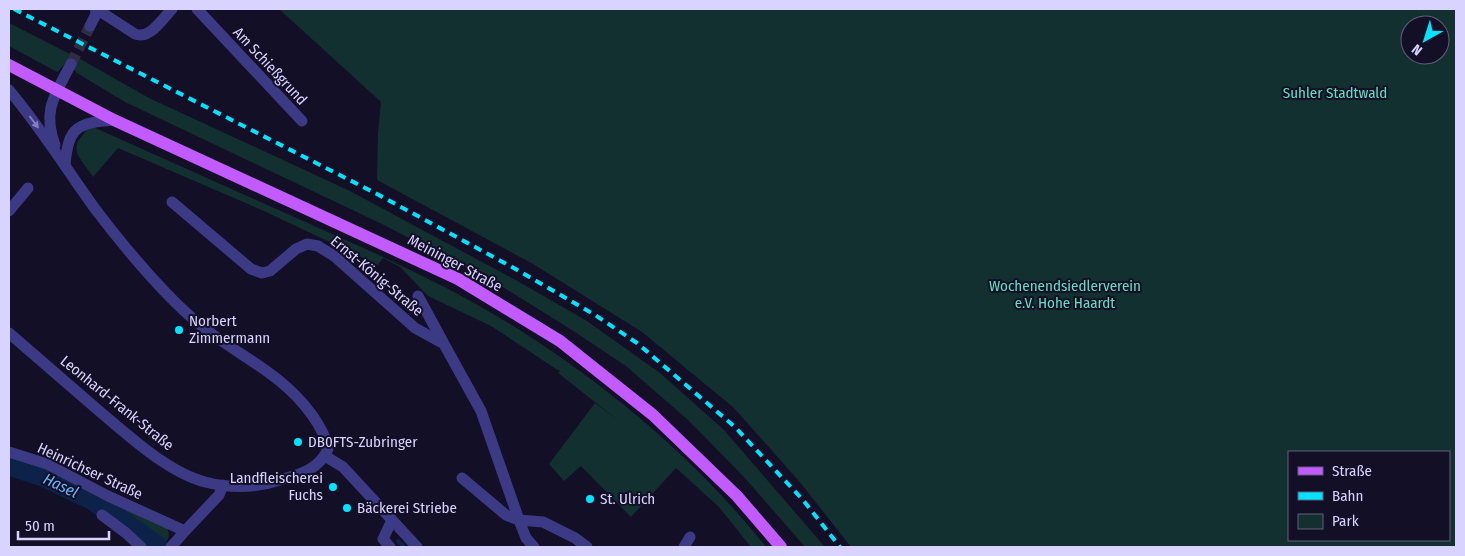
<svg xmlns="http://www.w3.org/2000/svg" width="1465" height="556" font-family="'Fira Sans Condensed',sans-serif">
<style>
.green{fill:#12302f;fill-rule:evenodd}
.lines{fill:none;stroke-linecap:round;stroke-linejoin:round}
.stream{stroke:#0c2248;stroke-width:4}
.river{stroke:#0c2248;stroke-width:21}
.minor-tunnel{stroke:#312d47;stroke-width:11;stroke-dasharray:11 5.5;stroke-linecap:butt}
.minor{stroke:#3d3a85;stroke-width:11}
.major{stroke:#c25bff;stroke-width:12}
.rail{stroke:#00e5ff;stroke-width:4;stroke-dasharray:8 6;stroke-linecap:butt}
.oneway{fill:#837fbc}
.poi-dot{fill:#00e5ff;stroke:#130f26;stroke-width:2}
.labels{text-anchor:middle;stroke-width:4;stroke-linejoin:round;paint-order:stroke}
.street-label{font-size:15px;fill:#d9d4ff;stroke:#130f26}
.park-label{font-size:15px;fill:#5fe0c0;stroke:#130f26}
.poi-label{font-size:15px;fill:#d9d4ff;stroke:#130f26;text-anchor:start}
.water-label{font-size:16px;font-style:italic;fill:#62b6ff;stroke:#130f26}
</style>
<rect width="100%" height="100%" fill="#130f26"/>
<g class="green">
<path d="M279 9H1456V547H851L799 481 734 408 642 332 533 264 377 180 378 133 381 102ZM1410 25H1440V55H1410ZM1449 452V540H1289V452Z"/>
<polygon points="9,23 82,60 149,98 350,191 521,283 587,321 660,373 724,430 825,547 805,547 744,477 688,420 626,366 575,332 501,286 384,225 125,102 77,73 67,62 57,72 9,46"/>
<path d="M91 126 379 255C430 279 482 305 529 336 617 393 701 465 766 547H751L719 507 676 468 631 517 581 466 564 481 549 464 595 403 619 421 558 373 560 371 556 369 491 326 428 296 400 267 383 258 378 265 264 211 118 148 93 177C76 152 67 150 91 126Z"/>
<path d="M116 505 164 524C169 531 171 535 166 542L135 518Z"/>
</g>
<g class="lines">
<polyline class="stream" points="398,541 404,547"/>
<polyline class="river" points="9,465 43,476 93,500 158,547"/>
<polyline class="minor-tunnel" points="71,64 90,26"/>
<g class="minor">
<polyline points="197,9 302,121"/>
<path d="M98 10 135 34C150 40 163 18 172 9"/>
<polyline points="90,26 98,10 95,9"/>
<path d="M9 90C41 128 67 170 96 210 125 248 156 286 192 318 232 354 279 369 312 415 320 426 326 436 328 449 320 468 302 474 283 479 257 488 232 489 205 482 167 472 128 435 98 410 68 384 39 359 9 333"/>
<path d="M55 145C42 110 55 95 71 64"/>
<path d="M65 165C68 126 78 123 114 120"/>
<polyline points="172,202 251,269 262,273 270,271 296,249 307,244 318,246 334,256 415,328 444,344 481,411 519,520 526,538 534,547"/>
<polyline points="9,211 28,188"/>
<polyline points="418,296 443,342"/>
<polyline points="9,452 47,464 108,496 185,531 219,495 223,485"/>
<polyline points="325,456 343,467 417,547"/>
<polyline points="462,478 506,515 519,520 543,522 575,538 587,547"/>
<polyline points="102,515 126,533 141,547"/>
<polyline points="171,547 185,531"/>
<polyline points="390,547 383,539 392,520"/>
<polyline points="684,547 690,537"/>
</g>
<polyline class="major" points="9,65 114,120 458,279 560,341 653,415 737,496 781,547"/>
<polyline class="rail" points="14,9 377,194 512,267 595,315 637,343 735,427 803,500 840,547"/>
</g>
<defs><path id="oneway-solid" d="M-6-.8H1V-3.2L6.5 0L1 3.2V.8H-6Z" transform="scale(1.25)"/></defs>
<use class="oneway" href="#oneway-solid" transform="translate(34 122) rotate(53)"/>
<g class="poi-dot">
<circle cx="179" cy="330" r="5"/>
<circle cx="298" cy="442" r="5"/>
<circle cx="333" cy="487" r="5"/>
<circle cx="590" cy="499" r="5"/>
<circle cx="347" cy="508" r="5"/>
</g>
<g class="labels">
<g class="street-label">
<text transform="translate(270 66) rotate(47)" y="5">Am Schießgrund</text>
<text transform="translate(455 263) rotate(28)" y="5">Meininger Straße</text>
<text transform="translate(377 276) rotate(40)" y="5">Ernst-König-Straße</text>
<text transform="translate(117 403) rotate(39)" y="5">Leonhard-Frank-Straße</text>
<text transform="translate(90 471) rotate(25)" y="5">Heinrichser Straße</text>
</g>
<g class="park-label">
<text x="1335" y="98">Suhler Stadtwald</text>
<text x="1065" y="291">Wochenendsiedlerverein<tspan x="1065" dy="17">e.V. Hohe Haardt</tspan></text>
</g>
<g class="poi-label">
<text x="189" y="326">Norbert<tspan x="189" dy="17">Zimmermann</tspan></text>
<text x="308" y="447">DB0FTS-Zubringer</text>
<text x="323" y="483" text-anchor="end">Landfleischerei<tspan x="323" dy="17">Fuchs</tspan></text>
<text x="600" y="504">St. Ulrich</text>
<text x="357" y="513">Bäckerei Striebe</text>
</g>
<g class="water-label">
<text transform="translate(61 485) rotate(25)" y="6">Hasel</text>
</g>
</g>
<rect width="1465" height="556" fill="none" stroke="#d9d4ff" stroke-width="20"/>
<rect x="1288" y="451" width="162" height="90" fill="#130f26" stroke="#625e7d"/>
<rect x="1298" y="467" width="25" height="8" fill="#c25bff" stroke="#625e7d"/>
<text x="1332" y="476" font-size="15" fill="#d9d4ff">Straße</text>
<rect x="1298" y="492" width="25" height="8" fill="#00e5ff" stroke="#625e7d"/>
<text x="1332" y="501" font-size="15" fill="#d9d4ff">Bahn</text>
<rect x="1298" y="514" width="25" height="15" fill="#12302f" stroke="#625e7d"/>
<text x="1332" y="526" font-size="15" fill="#d9d4ff">Park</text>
<g transform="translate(1425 40) rotate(219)"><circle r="24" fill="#130f26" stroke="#625e7d"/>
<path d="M0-4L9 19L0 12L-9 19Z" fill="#00e5ff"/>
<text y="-8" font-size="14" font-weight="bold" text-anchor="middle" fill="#d9d4ff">N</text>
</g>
<path d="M18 531v8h91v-8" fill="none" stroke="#d9d4ff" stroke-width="2.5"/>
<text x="25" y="531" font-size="15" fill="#d9d4ff" stroke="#130f26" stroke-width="4" paint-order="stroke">50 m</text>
</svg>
